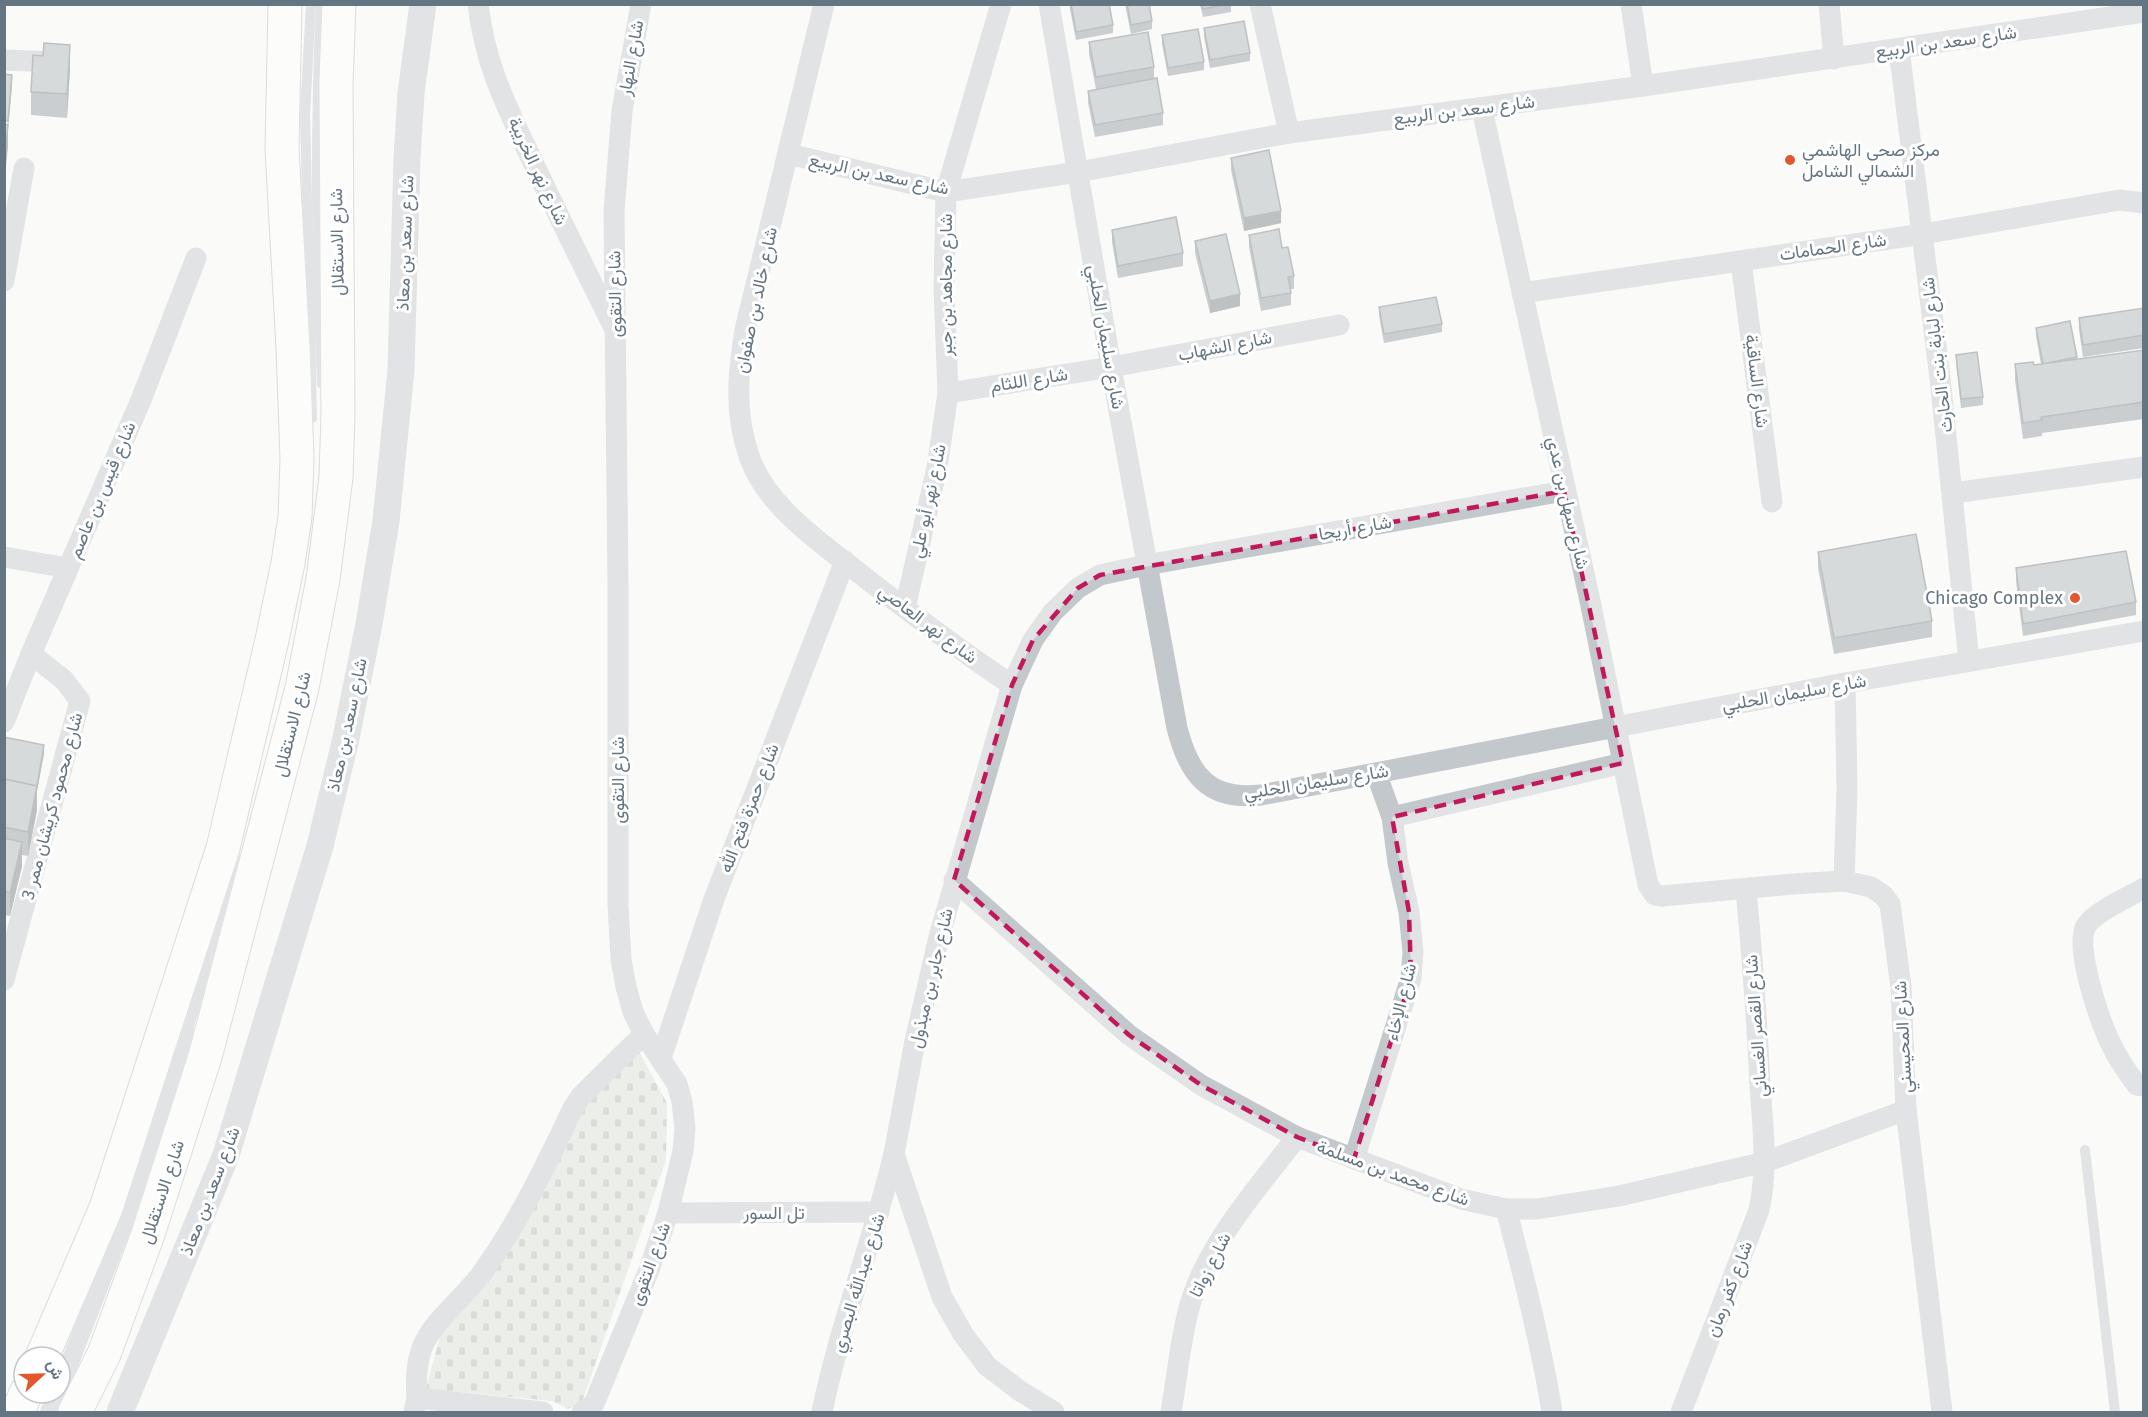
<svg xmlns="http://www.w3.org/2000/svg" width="2148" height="1417" font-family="'Fira Sans',Vazirmatn,sans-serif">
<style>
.cemetery{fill:url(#cemetery-stones)}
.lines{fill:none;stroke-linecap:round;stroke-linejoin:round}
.trunk-casing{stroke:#b4b9bd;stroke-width:35}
.service{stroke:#c3c8cc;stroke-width:10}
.minor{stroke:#c3c8cc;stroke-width:21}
.tertiary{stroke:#c3c8cc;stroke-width:27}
.trunk{stroke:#fff;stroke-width:33}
.wall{fill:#929a9f}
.shaded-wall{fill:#777d82}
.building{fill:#aab3b9;stroke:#777d82;stroke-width:1.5}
.marked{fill:none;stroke:#c2185b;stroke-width:4.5;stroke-dasharray:12 8;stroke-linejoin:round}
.poi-dot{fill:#e4572e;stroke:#fff;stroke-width:2}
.labels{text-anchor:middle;stroke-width:6;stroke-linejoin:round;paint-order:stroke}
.street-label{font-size:18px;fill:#657683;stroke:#fff}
.poi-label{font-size:18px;fill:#657683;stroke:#fff;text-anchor:start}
</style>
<defs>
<pattern id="cemetery-stones" width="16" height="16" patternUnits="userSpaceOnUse" patternTransform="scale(1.5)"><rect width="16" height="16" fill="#dadfd7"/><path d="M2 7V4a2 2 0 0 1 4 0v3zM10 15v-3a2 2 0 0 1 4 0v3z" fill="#b4b9b4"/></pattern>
</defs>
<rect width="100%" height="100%" fill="#fafaf8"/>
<polygon class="cemetery" points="638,1050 667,1103 666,1160 582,1402 568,1409 552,1401 426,1389 442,1329 521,1206 566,1109"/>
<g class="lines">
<g class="trunk-casing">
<g id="trunk">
<polyline points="42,1357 106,1208 223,848 272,640 288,563 295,517 297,458 293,348 282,149 285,4"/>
<polyline points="18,1412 26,1393"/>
<polyline points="75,1412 104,1354 148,1234 205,1057 302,688 323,579 336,477 338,414 336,82 339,4"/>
</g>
</g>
<g class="service">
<polyline points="311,4 305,114 312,418"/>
<path d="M321 4C315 131 316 257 322 384"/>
<polyline points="2085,1150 2115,1412"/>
<path d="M60 1376C127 1208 194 1034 236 858"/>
<polyline points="45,1412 53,1393"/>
<polyline points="55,1412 143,1185 195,1033"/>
</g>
<g class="minor">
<path d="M478 4C485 64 505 103 530 156 557 213 585 269 613 326"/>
<path d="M824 4 745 330C738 374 734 412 749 456 767 509 826 546 868 580 915 616 962 652 1012 685"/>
<path d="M1049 4 1111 367 1177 728C1189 775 1209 801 1261 795L1845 683 2144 631"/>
<polyline points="1260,4 1289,133"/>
<polyline points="1631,4 1643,86"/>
<polyline points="1829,4 1834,59"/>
<polyline points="1899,49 1940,378 1969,661"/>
<polyline points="4,60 59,62"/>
<polyline points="1482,109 1590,601 1648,885 1655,895 1662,896 1793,884 1844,881 1871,887 1883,895 1890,904 1901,987 1906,1110 1942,1412"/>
<polyline points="789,154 946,192 1078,172 1289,133 1643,86 2144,12"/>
<polyline points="1741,261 1772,502"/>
<polyline points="4,281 24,168"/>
<polyline points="1522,293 1923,234 2120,200 2144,203"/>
<polyline points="948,393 1111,367 1339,325"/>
<polyline points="1953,493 2144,467"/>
<polyline points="4,557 68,568"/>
<polyline points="905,608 937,468 948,393 944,289 946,192 1001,4"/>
<polyline points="4,722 31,654 141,400 196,258"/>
<polyline points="1392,817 1623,763"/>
<polyline points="954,880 1129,1035 1201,1085 1297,1137 1461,1199 1506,1209 1537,1209 1619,1196 1765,1162 1906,1110"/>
<polyline points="1844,881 1847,788 1845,683"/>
<path d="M2144 888C2129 897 2094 912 2086 926 2074 947 2100 1021 2110 1042 2117 1058 2127 1072 2137 1085L2144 1086"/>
<polyline points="4,980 80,701 64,680 31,654"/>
<polyline points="661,1058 714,899 845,561"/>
<polyline points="1354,1159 1411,978 1413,952 1409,912 1398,863 1392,817 1376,773"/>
<path d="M1506 1209C1524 1276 1541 1343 1552 1412"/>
<polyline points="668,1213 879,1212"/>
<path d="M417 1398C416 1380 416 1365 422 1348 433 1320 465 1297 482 1273 519 1222 546 1165 573 1108L581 1096 644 1034"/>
<polyline points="414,1412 417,1398 543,1412"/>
<polyline points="582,1412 594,1404 649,1270 668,1213 683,1151 685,1128 682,1102 677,1084 644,1034 633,1012 626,987 621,959 618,905 618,585 614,211 622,111 641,4"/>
<path d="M822 1412C840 1324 873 1241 894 1154"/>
<polyline points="1054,1412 1020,1391 987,1366 963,1334 942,1297 894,1154 915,1041 939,937 1012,685 1033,640 1053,612 1078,588 1100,575 1146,565 1564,491"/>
<path d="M1171 1412C1177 1378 1180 1342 1189 1308 1205 1247 1259 1186 1297 1137"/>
<path d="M1681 1412 1759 1210C1768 1169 1763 1128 1760 1086 1757 1020 1752 955 1746 889"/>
</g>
<polyline class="tertiary" points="120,1412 226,1155 320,846 346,738 369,624 386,521 401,370 407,159 411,93 423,4"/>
<use href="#trunk" class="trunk"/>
</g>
<g class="wall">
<polygon points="1070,4 1109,4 1113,25 1113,33 1076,40 1070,9"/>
<polygon points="1125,4 1149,4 1152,21 1152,29 1131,34"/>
<polygon points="1200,4 1231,4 1231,12 1203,17"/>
<polygon points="1204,28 1250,53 1250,61 1210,68 1204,37"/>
<polygon points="1162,35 1204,62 1204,70 1168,76 1162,44"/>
<polygon points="1089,42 1154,67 1154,79 1163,113 1163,125 1095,137 1088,103 1088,91 1096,89 1089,54"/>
<polygon points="70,69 67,118 31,115 31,92"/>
<polygon points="1231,158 1281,223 1244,231 1231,170"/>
<polygon points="1112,230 1183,253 1183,266 1118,278 1112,242"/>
<polygon points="1249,235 1282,248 1294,276 1294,289 1291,289 1291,305 1261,311 1249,247"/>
<polygon points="1195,241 1240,306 1210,313 1195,253"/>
<polygon points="1379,307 1442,324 1442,332 1384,343 1379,316"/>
<polygon points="2144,308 2144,348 2083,357 2079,330 2079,318"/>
<polygon points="2036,328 2077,357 2077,360 2144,350 2144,419 2042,433 2042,436 2023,439 2015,380 2015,364 2034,365 2041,364 2036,336"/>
<polygon points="1956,355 1983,397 1983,405 1961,408 1956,363"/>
<polygon points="1818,552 1932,621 1932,637 1834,654 1818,568"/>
<polygon points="2016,568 2136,602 2136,615 2023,636 2016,581"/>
<polygon points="4,737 44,753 37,791 37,810 28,856 22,855 22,866 10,916 4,915"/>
</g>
<g class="shaded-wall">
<polygon points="70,45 70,69 67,118 67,94"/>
<polygon points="12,75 12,87 8,128 8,148 4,184 4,161"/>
<polygon points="1281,211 1281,223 1244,231 1244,218"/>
<polygon points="1240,294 1240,306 1210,313 1210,301"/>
<polygon points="44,745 44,753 37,791 37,810 28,856 28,832"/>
<polygon points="22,842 22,866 10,916 10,893"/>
</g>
<g class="building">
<polygon points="1071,4 1109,4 1113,25 1076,32"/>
<polygon points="1127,4 1149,4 1152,21 1131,25"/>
<polygon points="1202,4 1228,4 1203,9"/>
<polygon points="1244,21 1250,53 1210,60 1204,28"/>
<polygon points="1198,29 1204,62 1168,68 1162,35"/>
<polygon points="1148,32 1154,67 1096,77 1089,42"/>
<polygon points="44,43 70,45 67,94 31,92 33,55 43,56"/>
<polygon points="4,74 12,75 8,121 4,120"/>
<polygon points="1157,78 1163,113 1095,125 1088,91"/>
<polygon points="4,124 8,125 4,161"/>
<polygon points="1269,150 1281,211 1244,218 1231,158"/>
<polygon points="1176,217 1183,253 1118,266 1112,230"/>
<polygon points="1279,229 1282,248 1288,247 1294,276 1288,277 1291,293 1261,298 1249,235"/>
<polygon points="1226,234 1240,294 1210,301 1195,241"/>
<polygon points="1436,297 1442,324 1384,334 1379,307"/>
<polygon points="2144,308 2144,335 2083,345 2079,318"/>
<polygon points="2070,321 2077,357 2043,364 2036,328"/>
<polygon points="2144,350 2144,402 2041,417 2042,420 2023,423 2015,364 2033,362 2034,365"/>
<polygon points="1977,352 1983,397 1961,399 1956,355"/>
<polygon points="1916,534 1932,621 1834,638 1818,552"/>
<polygon points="2126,551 2136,602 2023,624 2016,568"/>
<polygon points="4,737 44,745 37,786 4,779"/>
<polygon points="4,779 37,786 28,832 4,827"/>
<polygon points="4,838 22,842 10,893 4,891"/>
</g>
<path d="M0 0H2148V1417H0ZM1564 491 1623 763 1392 817 1409 912 1411 978 1354 1159 1297 1137 1201 1085 1129 1035 954 880 1012 685 1033 640 1078 588 1100 575Z" fill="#fafaf8" fill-opacity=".55" fill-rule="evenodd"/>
<path class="marked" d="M1564 491 1623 763 1392 817 1409 912 1411 978 1354 1159 1297 1137 1201 1085 1129 1035 954 880 1012 685 1033 640 1078 588 1100 575Z"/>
<g class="poi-dot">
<circle cx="1790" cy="160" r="6"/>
<circle cx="2075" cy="598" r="6"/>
</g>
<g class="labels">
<g class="street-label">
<text transform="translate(1946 42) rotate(-8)" y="6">شارع سعد بن الربيع</text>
<text transform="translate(631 58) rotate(-80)" y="6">شارع النهار</text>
<text transform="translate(1464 110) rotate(-7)" y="6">شارع سعد بن الربيع</text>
<text transform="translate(538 171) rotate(65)" y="6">شارع نهر الخريبة</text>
<text transform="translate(879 174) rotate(12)" y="6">شارع سعد بن الربيع</text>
<text transform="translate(337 242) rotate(-91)" y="6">شارع الاستقلال</text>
<text transform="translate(405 243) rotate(-88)" y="6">شارع سعد بن معاذ</text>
<text transform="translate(1833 247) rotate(-8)" y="6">شارع الحمامات</text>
<text transform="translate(946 285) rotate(-90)" y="6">شارع مجاهد بن جبر</text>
<text transform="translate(615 294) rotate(-91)" y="6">شارع التقوى</text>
<text transform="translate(756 300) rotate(-78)" y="6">شارع خالد بن صفوان</text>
<text transform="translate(1106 337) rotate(80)" y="6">شارع سليمان الحلبي</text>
<text transform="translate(1225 346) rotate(-11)" y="6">شارع الشهاب</text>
<text transform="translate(1937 355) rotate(-97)" y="6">شارع لبابة بنت الحارث</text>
<text transform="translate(1029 380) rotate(-9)" y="6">شارع اللثام</text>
<text transform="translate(1757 381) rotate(83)" y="6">شارع الساقية</text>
<text transform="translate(102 490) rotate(-67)" y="6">شارع قيس بن عاصم</text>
<text transform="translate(928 501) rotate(-78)" y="6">شارع نهر أبو علي</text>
<text transform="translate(1568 503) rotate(77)" y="6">شارع سهل بن عدي</text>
<text transform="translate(1355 528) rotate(-10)" y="6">شارع أريحا</text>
<text transform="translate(928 624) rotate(37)" y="6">شارع نهر العاصي</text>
<text transform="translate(1794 693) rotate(-10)" y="6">شارع سليمان الحلبي</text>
<text transform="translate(292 724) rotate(-76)" y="6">شارع الاستقلال</text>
<text transform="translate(347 725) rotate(-78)" y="6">شارع سعد بن معاذ</text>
<text transform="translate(618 780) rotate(-90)" y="6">شارع التقوى</text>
<text transform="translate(1316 782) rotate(-9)" y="6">شارع سليمان الحلبي</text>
<text transform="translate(52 806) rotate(-75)" y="6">شارع محمود كريشان ممر 3</text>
<text transform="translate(749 808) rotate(-69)" y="6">شارع حمزة فتح الله</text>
<text transform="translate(931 978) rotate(-77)" y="6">شارع جابر بن مبذول</text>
<text transform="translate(1401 1002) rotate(-76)" y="6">شارع الإخاء</text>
<text transform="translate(1756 1026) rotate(-94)" y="6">شارع القصر الغساني</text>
<text transform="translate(1903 1037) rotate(-93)" y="6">شارع المحيسني</text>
<text transform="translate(1393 1173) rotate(20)" y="6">شارع محمد بن مسلمة</text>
<text transform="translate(210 1191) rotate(-69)" y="6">شارع سعد بن معاذ</text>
<text transform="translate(162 1192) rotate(-72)" y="6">شارع الاستقلال</text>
<text x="774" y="1219">تل السور</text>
<text transform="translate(650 1264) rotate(-70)" y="6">شارع التقوى</text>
<text transform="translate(1210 1265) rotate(-63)" y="6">شارع زواتا</text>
<text transform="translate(858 1283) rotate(-73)" y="6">شارع عبدالله البصري</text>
<text transform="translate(1729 1289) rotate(-69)" y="6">شارع كفر رمان</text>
</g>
<g class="poi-label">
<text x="1802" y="156">مركز صحي الهاشمي<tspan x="1802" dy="21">الشمالي الشامل</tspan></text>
<text x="2063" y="604" text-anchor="end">Chicago Complex</text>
</g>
</g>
<rect width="2148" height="1417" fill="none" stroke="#657683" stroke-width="12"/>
<g transform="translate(42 1375) rotate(68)"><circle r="28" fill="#ffffff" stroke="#c1c8cd" stroke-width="1.5"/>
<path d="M0-4.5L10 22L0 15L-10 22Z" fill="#e4572e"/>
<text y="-9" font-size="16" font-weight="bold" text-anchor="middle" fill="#657683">ش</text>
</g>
</svg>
